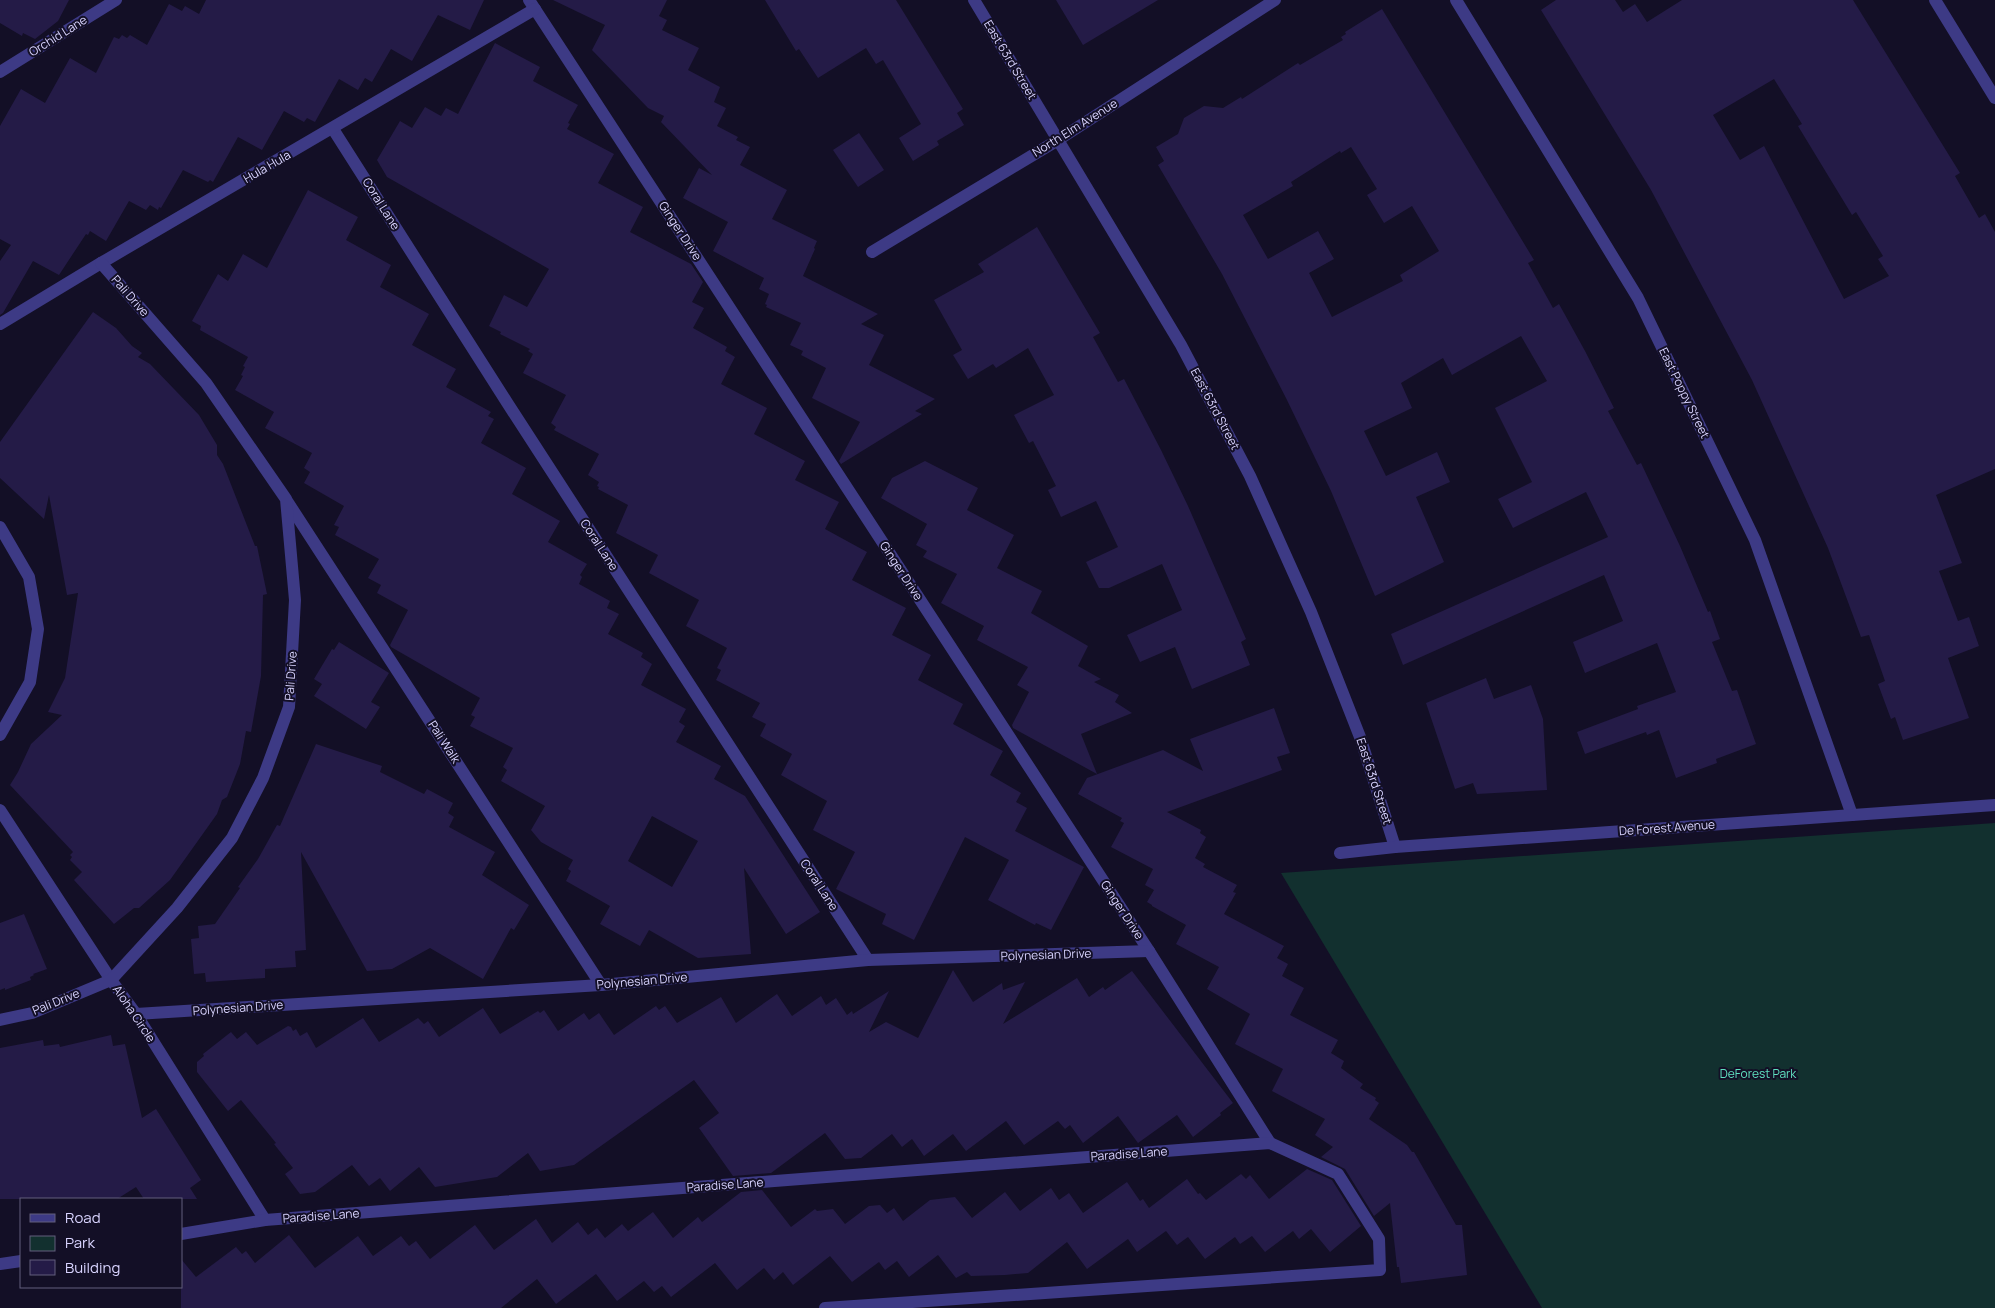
<svg xmlns="http://www.w3.org/2000/svg" width="1995" height="1308" font-family="Manrope,sans-serif">
<style>
.green{fill:#12302f}
.building{fill:#241b47;fill-rule:evenodd}
.lines{fill:none;stroke-linecap:round;stroke-linejoin:round}
.minor{stroke:#3d3a85;stroke-width:12}
.labels{text-anchor:middle;stroke-width:4;stroke-linejoin:round;paint-order:stroke}
.street-label{font-size:12px;fill:#d9d4ff;stroke:#130f26}
.park-label{font-size:12px;fill:#5fe0c0;stroke:#130f26}
</style>
<rect width="100%" height="100%" fill="#130f26"/>
<polygon class="green" points="1995,823 1995,1308 1542,1308 1281,873"/>
<g class="building">
<polygon points="0,0 69,0 58,21 35,39 23,33 22,36 0,23"/>
<polygon points="206,0 484,0 470,30 438,15 412,61 391,49 372,82 365,78 358,90 339,79 315,122 307,118 304,122 284,111 262,150 238,137 213,182 210,180 208,182 183,170 161,208 159,207 158,210 150,205 146,210 129,201 106,241 90,231 88,235 86,234 59,275 33,261 3,313 0,315 0,261 11,245 0,239 0,126 21,89 45,103 70,58 96,73 114,37 119,39 122,35 127,38 130,35 147,45 169,4 182,11 185,6 199,14"/>
<polygon points="553,0 667,0 659,16 667,20 662,30 699,48 688,70 720,87 714,102 726,108 717,126 738,137 736,140 750,147 740,165 787,190 772,219 817,241 814,248 815,249 803,276 878,314 861,324 884,335 869,365 935,399 915,411 922,414 841,464 839,461 860,422 812,398 826,368 801,355 803,351 790,345 801,323 766,307 767,305 765,304 769,294 759,289 764,278 713,251 728,222 683,198 699,168 712,175 661,122 664,116 648,108 592,50 605,25"/>
<polygon points="765,0 896,0 963,109 957,113 964,125 937,141 939,145 913,161 899,138 921,124 883,60 876,64 866,48 818,78 799,49 796,51"/>
<polygon points="1056,0 1158,0 1083,45"/>
<path d="M1556 0H1615L1623 12 1635 4 1647 22 1682 0H1853L1960 173 1955 176 1979 218 1985 214 1995 232V469L1936 495 1962 563 1939 571 1958 621 1969 617 1979 646 1948 658 1969 718 1903 740 1895 717 1891 719 1878 684 1885 681 1869 635 1861 637 1828 548 1752 380 1651 190 1541 10ZM1774 79 1802 124 1798 126 1852 215 1856 212 1883 256 1878 259 1889 276 1844 299 1764 146 1740 160 1713 115Z"/>
<path d="M1382 9 1534 260 1528 263 1553 308 1559 304 1585 351 1614 408 1608 411 1637 465 1641 463 1680 546 1708 612 1710 611 1720 639 1712 642 1732 691 1737 690 1756 744 1716 759 1717 763 1676 778 1659 730 1647 735 1646 732 1585 754 1577 732 1638 709 1637 706 1676 692 1657 643 1585 673 1573 642 1623 621 1604 575 1403 665 1391 634 1608 537 1586 492 1513 528 1498 499 1532 482 1495 408 1547 381 1521 336 1452 375 1443 358 1401 383 1412 408 1364 431 1386 476 1437 452 1450 482 1416 497 1444 562 1375 596 1331 491 1286 398 1222 274 1158 165 1164 161 1156 147 1178 134 1184 118 1204 106 1223 108 1241 97 1242 99 1298 63 1300 65 1343 40 1341 37 1346 34 1345 32ZM1351 147 1377 189 1367 195 1384 223 1412 206 1439 251 1400 275 1403 281 1332 317 1309 273 1334 259 1318 231 1268 259 1243 215 1293 186 1291 182 1340 151 1341 153Z"/>
<polygon points="495,43 540,67 533,81 578,105 568,123 570,124 567,129 614,154 598,183 643,207 630,232 691,264 703,282 692,302 704,308 693,328 727,347 725,351 735,357 721,384 767,408 754,434 805,461 795,480 839,502 825,529 867,552 852,580 906,608 892,635 931,655 918,680 963,704 953,724 1003,751 990,775 1021,793 1016,802 1027,808 1015,831 1084,867 1051,930 1036,923 1035,925 988,900 1009,860 965,837 914,940 882,924 886,914 836,889 855,852 813,830 827,801 781,775 792,754 760,736 766,724 752,717 760,703 716,680 721,670 717,668 727,648 686,626 699,600 649,573 658,555 616,533 628,505 598,489 599,487 597,486 599,482 588,475 599,454 554,430 556,427 551,423 566,395 523,373 533,354 528,351 530,349 500,334 501,332 489,326 504,295 527,307 549,269 387,177 377,160 400,121 412,128 425,107 441,116 446,108 458,114"/>
<polygon points="859,133 884,170 858,187 833,150"/>
<path d="M308 190 358 217 346 240 391 265 380 287 429 314 412 345 456 369 446 387 491 412 488 416 494 419 481 443 526 468 512 494 560 521 548 542 587 564 580 575 582 577 579 584 610 601 607 608 619 614 608 634 643 653 641 657 652 664 641 685 686 709 679 722 685 726 676 742 721 766 714 779 745 796 820 912 786 934 744 868 751 954 698 958 649 930 640 946 600 924 610 906 566 881 571 871 568 869 573 860 541 842 531 830 545 806 501 781 507 770 503 767 513 748 470 726 475 717 471 715 480 698 391 647 390 645 408 610 377 593 381 585 368 578 379 559 335 535 339 527 334 525 344 506 304 483 310 472 304 468 312 453 265 428 274 412 235 390 243 376 241 375 245 367 243 366 248 357 200 330 201 326 192 321 218 274 228 281 243 254 267 268ZM652 816 698 841 672 887 628 861Z"/>
<polygon points="1037,227 1100,333 1093,337 1118,382 1124,379 1161,450 1188,506 1246,639 1241,642 1250,665 1192,689 1175,647 1140,662 1127,635 1182,610 1162,564 1109,588 1099,588 1086,562 1118,547 1096,501 1061,517 1048,490 1056,486 1033,441 1029,443 1014,415 1054,395 1028,348 996,368 993,364 968,379 953,355 962,350 934,300 984,272 978,264"/>
<polygon points="93,312 116,328 132,346 142,353 138,357 150,364 199,415 217,445 217,455 223,464 255,546 257,546 267,594 263,595 261,676 251,732 246,731 240,764 227,797 222,800 217,814 170,880 139,908 134,908 114,924 74,880 82,872 70,860 72,857 70,855 73,852 10,785 18,772 31,744 62,715 48,712 65,678 78,593 67,595 49,495 44,519 0,478 0,442"/>
<polygon points="925,461 978,488 967,510 1014,535 997,568 1042,591 1031,613 1088,646 1078,666 1101,679 1094,682 1119,695 1115,702 1132,713 1081,734 1097,774 1013,728 1012,725 1029,692 1017,685 1028,667 977,640 984,626 941,603 957,574 923,557 927,551 916,545 927,524 881,498 892,478"/>
<polygon points="339,642 389,673 371,702 380,707 366,729 314,696 322,684 314,679 332,649 334,650"/>
<polygon points="1486,678 1494,699 1531,685 1543,719 1547,790 1477,794 1473,783 1455,789 1426,703"/>
<polygon points="1274,708 1290,753 1277,757 1282,770 1167,812 1201,830 1200,833 1206,837 1195,858 1205,864 1203,867 1237,885 1233,892 1236,893 1224,914 1284,946 1277,958 1288,964 1282,976 1304,988 1290,1015 1338,1040 1331,1053 1344,1061 1341,1068 1363,1084 1360,1088 1376,1098 1375,1100 1379,1103 1369,1119 1407,1145 1412,1152 1414,1152 1456,1225 1462,1225 1467,1275 1401,1283 1399,1267 1397,1267 1390,1203 1374,1216 1345,1169 1321,1157 1333,1147 1315,1135 1325,1119 1272,1091 1283,1069 1235,1044 1250,1014 1207,989 1219,967 1176,944 1186,925 1152,906 1152,905 1147,902 1154,890 1145,885 1153,869 1111,847 1124,823 1120,821 1122,818 1078,794 1087,778 1163,750 1203,771 1190,739"/>
<polygon points="316,744 382,766 380,772 424,794 427,789 453,803 448,813 454,817 449,827 495,852 482,875 529,905 514,930 511,928 483,979 430,948 392,969 367,971 301,852 306,950 295,951 296,967 265,969 265,978 206,982 205,973 194,974 191,939 199,938 198,926 215,924 240,888 238,887 258,859 277,825 280,826"/>
<polygon points="24,914 47,969 33,974 34,975 30,977 31,980 5,990 5,988 0,990 0,923"/>
<polygon points="953,970 973,1002 1002,983 1003,990 1025,982 1003,1024 1077,978 1089,997 1103,987 1105,990 1132,971 1233,1103 1220,1113 1221,1115 1193,1137 1177,1115 1138,1143 1118,1116 1083,1143 1070,1125 1065,1129 1058,1121 1024,1145 1006,1121 966,1151 953,1134 924,1156 912,1139 902,1147 892,1134 861,1158 845,1159 825,1133 771,1173 733,1176 699,1128 719,1113 694,1080 574,1165 540,1171 528,1153 497,1177 435,1187 419,1167 390,1191 380,1178 369,1186 352,1165 315,1192 300,1194 285,1174 293,1168 274,1144 276,1143 241,1100 228,1111 197,1072 197,1062 204,1056 203,1054 231,1032 237,1039 246,1032 257,1045 288,1026 291,1027 293,1031 296,1029 300,1036 307,1032 316,1048 363,1018 379,1042 418,1018 424,1024 428,1021 439,1037 483,1008 500,1034 538,1011 540,1013 544,1010 558,1031 584,1013 589,1020 599,1013 614,1035 656,1006 659,1010 665,1006 677,1023 721,997 736,1023 777,994 792,1016 821,996 826,1005 836,998 847,1015 852,1011 853,1014 889,991 869,1032 886,1022 918,1038"/>
<polygon points="111,1035 113,1046 125,1044 142,1118 156,1109 201,1180 190,1188 197,1199 144,1199 136,1187 117,1199 0,1199 0,1048 43,1040 44,1046 59,1044 60,1047"/>
<polygon points="1307,1169 1332,1180 1361,1226 1330,1252 1311,1229 1299,1239 1293,1231 1265,1252 1252,1236 1240,1244 1235,1237 1205,1259 1188,1237 1177,1245 1166,1231 1137,1252 1128,1239 1087,1269 1067,1242 1028,1273 1005,1275 971,1276 967,1272 956,1278 938,1255 909,1277 897,1261 885,1270 879,1262 852,1282 830,1256 793,1285 783,1272 774,1280 764,1268 737,1290 715,1263 671,1297 662,1286 654,1292 644,1281 617,1301 596,1274 556,1304 537,1279 501,1308 181,1308 181,1259 196,1277 236,1247 242,1254 246,1251 255,1263 289,1235 315,1268 358,1236 373,1256 401,1236 409,1246 416,1241 430,1259 475,1225 494,1250 536,1219 552,1243 578,1222 588,1235 597,1228 605,1238 622,1224 628,1231 653,1212 673,1238 698,1217 702,1222 741,1192 762,1190 791,1227 815,1209 817,1211 833,1209 845,1224 869,1206 880,1205 887,1213 894,1208 903,1221 930,1200 955,1197 972,1218 1005,1192 1020,1211 1051,1188 1059,1200 1069,1193 1083,1213 1127,1182 1140,1201 1143,1199 1149,1208 1187,1179 1198,1194 1200,1193 1206,1200 1241,1174 1246,1179 1250,1175 1269,1199"/>
</g>
<g class="lines">
<g class="minor">
<polyline points="529,0 1149,951 1270,1143"/>
<polyline points="974,0 1181,345 1250,476 1311,612 1360,737 1395,847"/>
<polyline points="1456,0 1638,298 1755,540 1852,815"/>
<polyline points="1935,0 1995,98"/>
<polyline points="0,72 116,0"/>
<polyline points="333,129 508,404 868,960"/>
<polyline points="872,252 1058,140 1275,0"/>
<polyline points="0,324 101,263 535,9"/>
<polyline points="287,501 601,985"/>
<polyline points="0,527 29,577 38,629 30,682 0,735"/>
<polyline points="0,810 111,980 136,1014 265,1220"/>
<polyline points="1340,853 1395,847 1995,805"/>
<polyline points="136,1014 601,985 868,960 1149,951"/>
<polyline points="0,1020 32,1013 111,980 177,908 232,838 263,778 289,707 295,600 286,499 206,383 101,263"/>
<polyline points="181,1234 265,1220 1270,1143 1338,1174 1379,1239 1380,1270 825,1308"/>
<polyline points="0,1264 21,1261"/>
</g>
</g>
<g class="labels">
<g class="street-label">
<text transform="translate(58 36) rotate(-32)" y="4">Orchid Lane</text>
<text transform="translate(1010 60) rotate(59)" y="4">East 63rd Street</text>
<text transform="translate(1075 128) rotate(-32)" y="4">North Elm Avenue</text>
<text transform="translate(267 167) rotate(-30)" y="4">Hula Hula</text>
<text transform="translate(381 204) rotate(58)" y="4">Coral Lane</text>
<text transform="translate(680 231) rotate(57)" y="4">Ginger Drive</text>
<text transform="translate(130 296) rotate(49)" y="4">Pali Drive</text>
<text transform="translate(1684 393) rotate(64)" y="4">East Poppy Street</text>
<text transform="translate(1215 409) rotate(62)" y="4">East 63rd Street</text>
<text transform="translate(599 545) rotate(57)" y="4">Coral Lane</text>
<text transform="translate(901 571) rotate(57)" y="4">Ginger Drive</text>
<text transform="translate(291 676) rotate(-86)" y="4">Pali Drive</text>
<text transform="translate(444 742) rotate(57)" y="4">Pali Walk</text>
<text transform="translate(1374 781) rotate(72)" y="4">East 63rd Street</text>
<text transform="translate(1667 828) rotate(-4)" y="4">De Forest Avenue</text>
<text transform="translate(819 885) rotate(57)" y="4">Coral Lane</text>
<text transform="translate(1122 910) rotate(57)" y="4">Ginger Drive</text>
<text transform="translate(1046 955) rotate(-2)" y="4">Polynesian Drive</text>
<text transform="translate(642 981) rotate(-5)" y="4">Polynesian Drive</text>
<text transform="translate(56 1002) rotate(-22)" y="4">Pali Drive</text>
<text transform="translate(238 1008) rotate(-4)" y="4">Polynesian Drive</text>
<text transform="translate(134 1014) rotate(56)" y="4">Aloha Circle</text>
<text transform="translate(1129 1154) rotate(-4)" y="4">Paradise Lane</text>
<text transform="translate(725 1185) rotate(-4)" y="4">Paradise Lane</text>
<text transform="translate(321 1216) rotate(-4)" y="4">Paradise Lane</text>
</g>
<g class="park-label">
<text x="1758" y="1078">DeForest Park</text>
</g>
</g>
<rect x="20" y="1198" width="162" height="90" fill="#130f26" stroke="#625e7d"/>
<rect x="30" y="1214" width="25" height="8" fill="#3d3a85" stroke="#625e7d"/>
<text x="65" y="1223" font-size="15" fill="#d9d4ff">Road</text>
<rect x="30" y="1236" width="25" height="15" fill="#12302f" stroke="#625e7d"/>
<text x="65" y="1248" font-size="15" fill="#d9d4ff">Park</text>
<rect x="30" y="1260" width="25" height="15" fill="#241b47" stroke="#625e7d"/>
<text x="65" y="1273" font-size="15" fill="#d9d4ff">Building</text>
</svg>
